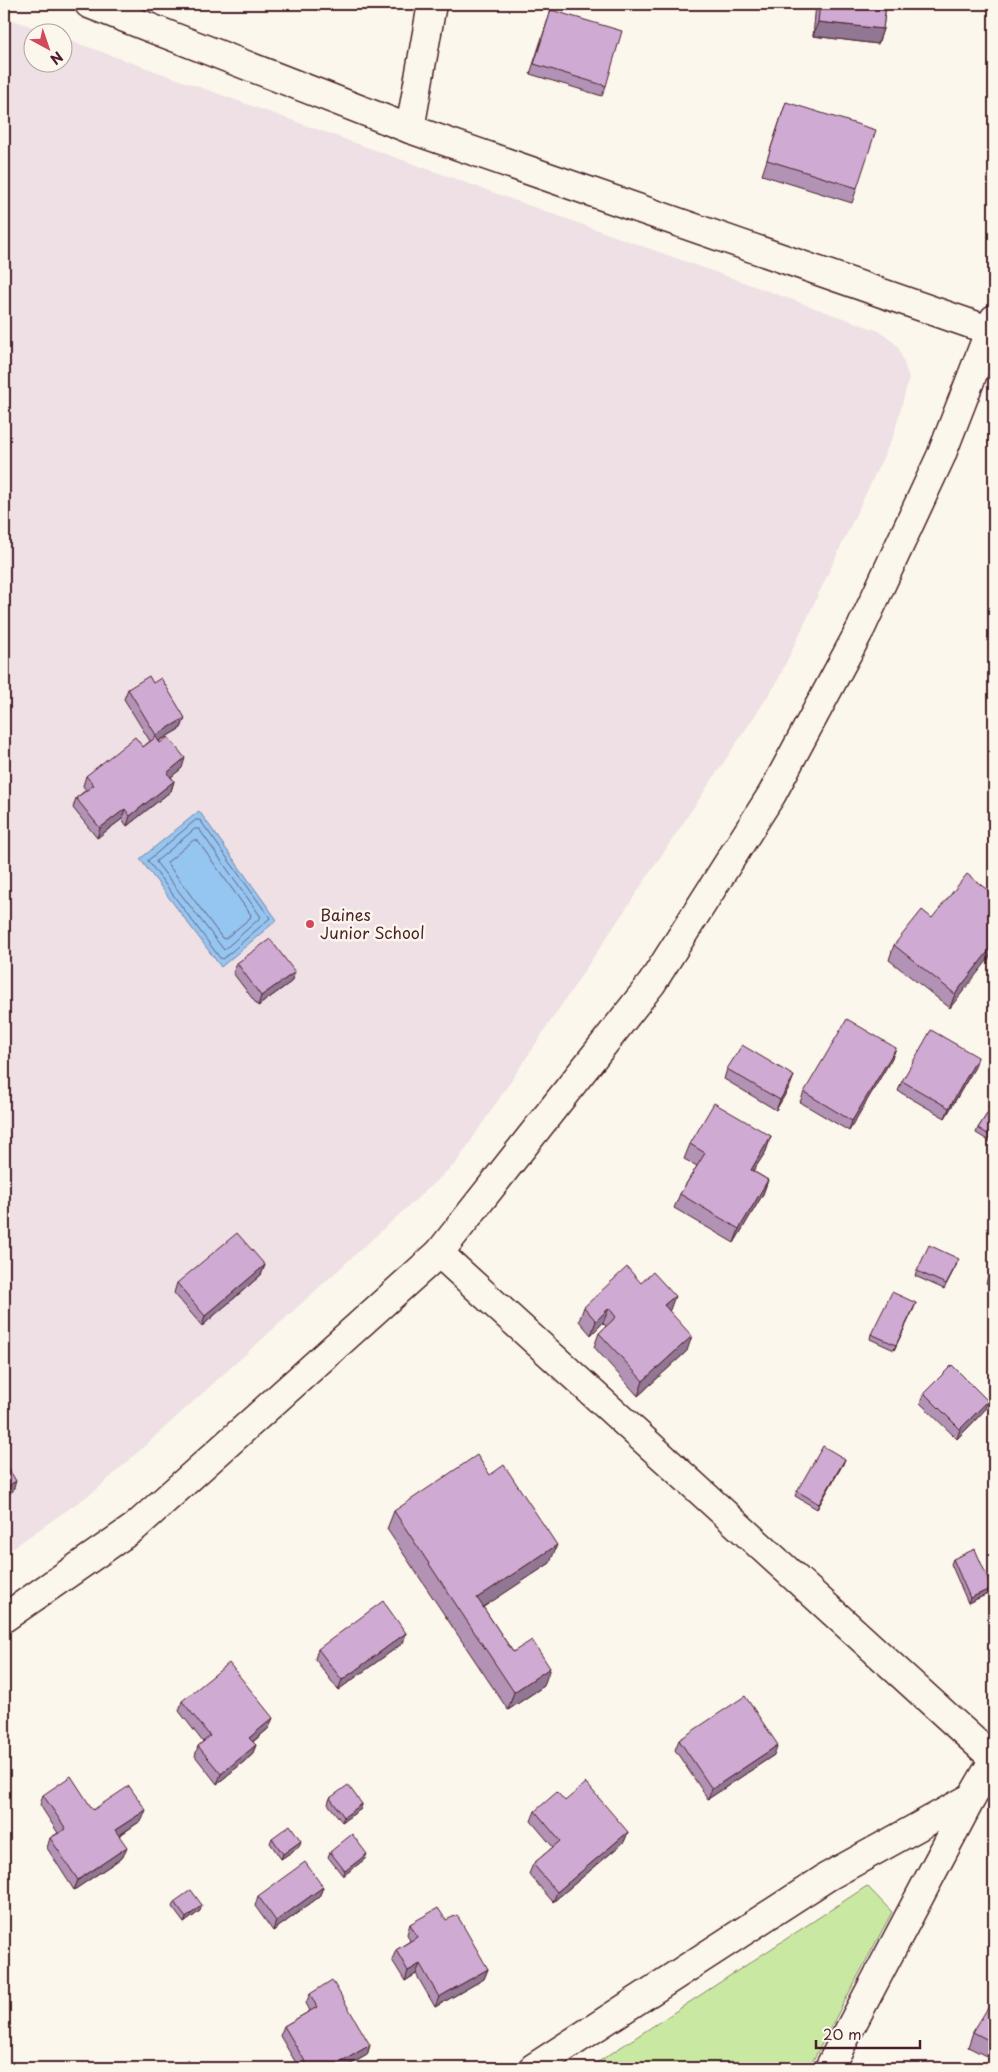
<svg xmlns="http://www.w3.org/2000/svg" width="998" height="2072" font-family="'Playpen Sans',sans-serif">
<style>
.built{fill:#eee0e4}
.green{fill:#c9e9a2;stroke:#8a8466}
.water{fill:#95c5f1;stroke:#7783a2}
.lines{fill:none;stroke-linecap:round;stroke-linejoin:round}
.shore{stroke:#68617a;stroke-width:1}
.street-casing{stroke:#4a1f2b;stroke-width:31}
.street{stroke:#fbf7ec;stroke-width:28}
.wall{fill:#b292b5;stroke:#4a1f2b}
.shaded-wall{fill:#917793;stroke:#4a1f2b}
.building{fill:#cfaad2;stroke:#4a1f2b}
.poi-dot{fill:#d1495b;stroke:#fbf7ec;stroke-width:2}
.labels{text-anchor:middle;stroke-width:5;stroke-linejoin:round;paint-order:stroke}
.poi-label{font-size:16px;fill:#4a1f2b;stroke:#fbf7ec;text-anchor:start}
</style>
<rect width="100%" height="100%" fill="#fbf7ec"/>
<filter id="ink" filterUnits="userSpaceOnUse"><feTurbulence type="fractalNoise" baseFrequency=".02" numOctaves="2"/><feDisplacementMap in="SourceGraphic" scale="10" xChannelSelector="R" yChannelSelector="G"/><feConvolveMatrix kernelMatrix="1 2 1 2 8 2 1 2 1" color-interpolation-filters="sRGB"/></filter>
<g filter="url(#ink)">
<polygon class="built" points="4,17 47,32 32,32 32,62 62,62 63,38 879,331 898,346 909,378 894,434 776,684 456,1163 96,1490 4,1554"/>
<polygon class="green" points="867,1886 892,1912 809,2068 589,2068"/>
<polygon class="water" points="199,811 277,920 221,967 140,859"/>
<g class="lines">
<g class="shore">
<polygon points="196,820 200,820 270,918 223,959 220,958 148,861"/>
<polygon points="195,829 199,829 261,917 224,950 156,862"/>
<polygon points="194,840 197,840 251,915 250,918 225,939 222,938 167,863"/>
</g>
<g class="street-casing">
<g id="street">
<polyline points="89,4 410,129 994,332"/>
<polyline points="410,129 432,4"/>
<polyline points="439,1253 994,1759"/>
<polyline points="4,1618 135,1527 439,1253 652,983 772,794 861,628 941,456 994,319"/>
<polyline points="533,2068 827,1877 972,1797"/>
<polyline points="829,2068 972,1797 994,1759"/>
</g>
</g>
<use href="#street" class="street"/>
</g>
<g class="wall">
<polygon points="816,4 886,4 883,29 878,44 813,36"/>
<polygon points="551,10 606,86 602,96 530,74"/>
<polygon points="786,102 857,188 852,203 762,175"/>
<polygon points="153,683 185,718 181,728 159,741 182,768 171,777 174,781 171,791 127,826 122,819 97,838 73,808 76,798 86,790 83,786 86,776 143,747 150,741 124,699 128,689"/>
<polygon points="994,895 950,1008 889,960 894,945 932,918"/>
<polygon points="237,963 295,972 291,982 258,1006 233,973"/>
<polygon points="896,1048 892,1058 849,1131 800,1102 804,1092"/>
<polygon points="975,1067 945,1118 898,1091 902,1081"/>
<polygon points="727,1069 790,1086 776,1110 724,1079"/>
<polygon points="994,1103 994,1144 976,1133 978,1128"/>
<polygon points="771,1136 766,1151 753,1171 768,1180 763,1194 734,1243 674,1208 680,1194 697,1166 684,1159 690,1144"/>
<polygon points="957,1264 944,1289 915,1276 917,1271"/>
<polygon points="265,1265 261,1275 202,1326 174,1293 177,1283"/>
<polygon points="994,1265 994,1288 986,1283 989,1273"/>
<polygon points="641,1283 670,1310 669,1311 687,1351 638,1396 594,1347 599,1333 606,1326 603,1323 591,1335 579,1321 584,1307"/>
<polygon points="914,1308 894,1350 870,1339 871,1334"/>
<polygon points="924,1393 988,1401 984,1411 957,1439 920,1403"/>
<polygon points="845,1459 843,1464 817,1509 795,1496 797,1491"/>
<polygon points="490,1475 550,1563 483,1607 513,1652 544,1686 508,1710 387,1529 394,1511"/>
<polygon points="953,1559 992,1588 990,1593 968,1603 951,1564"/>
<polygon points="406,1633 403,1643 338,1690 315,1659 318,1649"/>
<polygon points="182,1701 269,1728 253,1742 256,1745 252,1755 217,1784 195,1756 198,1746 203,1742 179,1711"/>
<polygon points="679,1740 774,1755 708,1799 675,1750"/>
<polygon points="43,1795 93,1810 142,1820 119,1836 123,1857 74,1890 47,1848 50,1838 58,1833 40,1805"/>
<polygon points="330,1798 362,1804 361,1809 342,1822 328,1804"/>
<polygon points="565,1801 628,1832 624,1842 553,1902 529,1874 533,1864 553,1847 531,1821 535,1811"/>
<polygon points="272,1838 299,1847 281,1859 270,1843"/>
<polygon points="330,1852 365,1859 343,1876 328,1857"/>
<polygon points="323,1887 319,1897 273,1931 255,1906 258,1896"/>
<polygon points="174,1902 200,1911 184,1923 172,1907"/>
<polygon points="446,1920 488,1969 484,1979 435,2007 416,1974 405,1981 392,1960 396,1950 410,1941 407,1934 410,1924"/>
<polygon points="310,1994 370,2045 367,2055 344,2068 299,2068 280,2036 284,2026 310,2011 306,2003"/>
<polygon points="994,2007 994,2060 968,2047 973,2032"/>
</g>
<g class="shaded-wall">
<polygon points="818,22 883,29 878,44 813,36"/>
<polygon points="185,718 181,728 152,745 156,735"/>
<polygon points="185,758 182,768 164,783 167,773"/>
<polygon points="174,781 171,791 127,826 130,816"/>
<polygon points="125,809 122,819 97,838 100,828"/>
<polygon points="994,944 994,952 950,1008 955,994"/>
<polygon points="295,972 291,982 258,1006 261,996"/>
<polygon points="896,1048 892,1058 849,1131 852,1121"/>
<polygon points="978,1057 975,1067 945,1118 949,1108"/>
<polygon points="794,1076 790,1086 776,1110 780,1100"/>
<polygon points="771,1136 766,1151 745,1184 751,1170"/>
<polygon points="768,1180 763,1194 734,1243 739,1229"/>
<polygon points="265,1265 261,1275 202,1326 205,1316"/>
<polygon points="675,1296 670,1310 659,1320 664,1305"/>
<polygon points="916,1303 914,1308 894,1350 896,1345"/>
<polygon points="609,1308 603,1323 591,1335 596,1321"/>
<polygon points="692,1336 687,1351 638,1396 643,1381"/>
<polygon points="988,1401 984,1411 957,1439 960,1429"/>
<polygon points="845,1459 843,1464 817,1509 819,1504"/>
<polygon points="16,1481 13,1491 4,1496 4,1489"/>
<polygon points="557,1545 550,1563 470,1616 477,1598"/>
<polygon points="992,1588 990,1593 968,1603 970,1598"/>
<polygon points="406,1633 403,1643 338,1690 342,1680"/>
<polygon points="550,1668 544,1686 508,1710 514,1692"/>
<polygon points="273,1718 269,1728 246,1747 249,1738"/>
<polygon points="256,1745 252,1755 217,1784 221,1774"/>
<polygon points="778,1745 774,1755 708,1799 712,1789"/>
<polygon points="362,1804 361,1809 342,1822 344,1817"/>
<polygon points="146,1810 142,1820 112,1840 115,1830"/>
<polygon points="628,1832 624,1842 553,1902 557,1892"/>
<polygon points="301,1841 299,1847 281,1859 283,1854"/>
<polygon points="127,1847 123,1857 74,1890 78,1880"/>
<polygon points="367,1854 365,1859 343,1876 345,1871"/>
<polygon points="323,1887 319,1897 273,1931 276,1921"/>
<polygon points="202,1905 200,1911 184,1923 186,1918"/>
<polygon points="420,1964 416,1974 405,1981 408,1971"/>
<polygon points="488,1969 484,1979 435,2007 439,1997"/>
<polygon points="370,2045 367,2055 344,2068 331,2068"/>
</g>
<g class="building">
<polygon points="820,4 886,4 883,29 818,22"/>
<polygon points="551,10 622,31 606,86 534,64"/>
<polygon points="786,102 876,130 857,188 767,160"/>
<polygon points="149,676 153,683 161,678 185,718 156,735 128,689"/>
<polygon points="135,737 143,747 156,737 160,743 168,737 185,758 167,773 174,781 130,816 125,809 100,828 76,798 94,785 86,776"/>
<polygon points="967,874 994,895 994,944 955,994 894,945 922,910 932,918"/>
<polygon points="270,939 295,972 261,996 237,963"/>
<polygon points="847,1019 896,1048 852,1121 804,1092"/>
<polygon points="931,1030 978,1057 949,1108 902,1081"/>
<polygon points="742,1045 794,1076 780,1100 727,1069"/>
<polygon points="714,1103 771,1136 751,1170 768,1180 739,1229 680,1194 705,1153 690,1144"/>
<polygon points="994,1103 994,1138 978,1128"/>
<polygon points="237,1233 265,1265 205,1316 177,1283"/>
<polygon points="929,1245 959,1259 946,1284 917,1271"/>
<polygon points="994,1265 994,1276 989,1273"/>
<polygon points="627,1267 641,1283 653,1272 675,1296 664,1305 692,1336 643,1381 599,1333 616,1317 609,1308 596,1321 584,1307"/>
<polygon points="892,1292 916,1303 896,1345 871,1334"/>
<polygon points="952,1365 988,1401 960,1429 924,1393"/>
<polygon points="823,1446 845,1459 819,1504 797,1491"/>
<polygon points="477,1455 490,1475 504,1465 557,1545 477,1598 513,1652 532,1640 550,1668 514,1692 394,1511"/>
<polygon points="4,1461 16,1481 4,1489"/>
<polygon points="975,1549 992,1588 970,1598 953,1559"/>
<polygon points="383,1601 406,1633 342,1680 318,1649"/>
<polygon points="229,1663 273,1718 249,1738 256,1745 221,1774 198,1746 210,1736 182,1701"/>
<polygon points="745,1696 778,1745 712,1789 679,1740"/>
<polygon points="71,1776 93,1810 129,1786 146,1810 115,1830 127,1847 78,1880 50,1838 66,1829 43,1795"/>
<polygon points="586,1783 628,1832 557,1892 533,1864 560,1841 535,1811 557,1792 565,1801"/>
<polygon points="348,1785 362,1804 344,1817 330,1798"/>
<polygon points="290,1825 301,1841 283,1854 272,1838"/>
<polygon points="352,1834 367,1854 345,1871 330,1852"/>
<polygon points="305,1862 323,1887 276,1921 258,1896"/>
<polygon points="191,1890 202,1905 186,1918 174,1902"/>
<polygon points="438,1908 446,1920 457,1915 488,1969 439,1997 420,1964 408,1971 396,1950 417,1937 410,1924"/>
<polygon points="332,1980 370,2045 331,2068 309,2068 284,2026 317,2007 310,1994"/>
<polygon points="989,2006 994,2007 994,2043 973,2032"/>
<polygon points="188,2060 194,2068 177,2068"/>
</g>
</g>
<circle class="poi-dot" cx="310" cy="924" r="5"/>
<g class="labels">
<g class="poi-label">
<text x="320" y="921">Baines<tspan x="320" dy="18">Junior School</tspan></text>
</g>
</g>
<rect width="998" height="2072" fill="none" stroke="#fbf7ec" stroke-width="20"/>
<rect x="10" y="10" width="978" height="2052" fill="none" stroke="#4a1f2b" stroke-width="2" filter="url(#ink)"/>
<g transform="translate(48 48) rotate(140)"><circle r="24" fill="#fbf7ec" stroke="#b4a19f"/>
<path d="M0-4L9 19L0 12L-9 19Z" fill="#d1495b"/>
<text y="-8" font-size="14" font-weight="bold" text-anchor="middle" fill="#4a1f2b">N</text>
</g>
<path d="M816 2040v8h104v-8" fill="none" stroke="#4a1f2b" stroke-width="2.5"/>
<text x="823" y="2040" font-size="15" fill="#4a1f2b" stroke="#fbf7ec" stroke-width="4" paint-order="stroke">20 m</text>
</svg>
